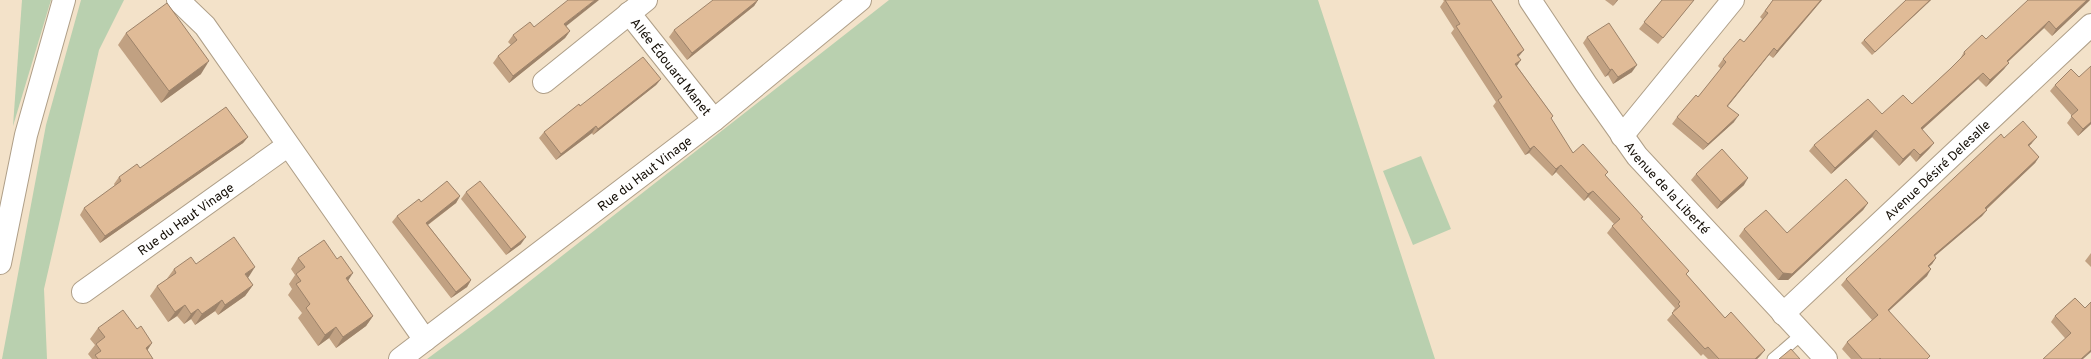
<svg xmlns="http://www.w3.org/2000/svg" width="2091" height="359" font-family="Overpass,sans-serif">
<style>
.green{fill:#b9d0af}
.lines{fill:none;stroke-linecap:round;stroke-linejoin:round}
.lane-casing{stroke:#af9f88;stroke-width:13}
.street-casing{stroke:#af9f88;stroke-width:24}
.highway-casing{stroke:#af9f88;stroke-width:24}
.lane{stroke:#fff;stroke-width:11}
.street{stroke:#fff;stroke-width:22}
.highway{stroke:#fff;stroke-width:22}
.wall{fill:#c1a182}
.shaded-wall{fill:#9d836a}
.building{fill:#e0bb97;stroke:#9d836a}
.labels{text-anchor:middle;stroke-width:4;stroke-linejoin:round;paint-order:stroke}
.street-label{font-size:13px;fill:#140e06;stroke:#fef0db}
</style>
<rect width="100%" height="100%" fill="#f3e2c9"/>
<g class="green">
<polygon points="22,0 51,0 13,126"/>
<polygon points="81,0 124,0 99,50 44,289 47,359 2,359 46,125"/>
<polygon points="889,0 1318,0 1435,359 427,359 489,313"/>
<polygon points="1421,156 1451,229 1413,245 1383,171"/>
</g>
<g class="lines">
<g class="lane-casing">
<polyline id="lane" points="1773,359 1802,334"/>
</g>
<g class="street-casing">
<g id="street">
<polyline points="178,0 205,26 425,340"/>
<path id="s1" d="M1530 0 1586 84 1637 156 1826 359"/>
<path id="s2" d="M629 13 714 120"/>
<polyline points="544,82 646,0"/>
<polyline points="1622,136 1733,0"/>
<path id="s3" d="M83 292 287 146"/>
<path id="s4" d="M1783 314 2091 25"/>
<path id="s5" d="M400 359 714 120 860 0"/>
</g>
</g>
<g class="highway-casing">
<polyline id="highway" points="0,263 26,135 64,0"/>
</g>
<use href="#lane" class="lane"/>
<use href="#street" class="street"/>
<use href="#highway" class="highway"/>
</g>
<g class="wall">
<polygon points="758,0 754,6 687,60 669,37 674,30"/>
<polygon points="1443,0 1491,0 1524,50 1518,57 1517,66 1553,116 1551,119 1573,153 1606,176 1687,275 1725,318 1765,350 1760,356 1757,359 1708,359 1703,354 1701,356 1667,320 1674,312 1673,311 1675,308 1607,233 1614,224 1588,197 1584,201 1556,172 1552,176 1529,153 1525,155 1493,106 1496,102 1451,33 1454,29 1440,7 1444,1"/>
<polygon points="1605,0 1618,0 1613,6"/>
<polygon points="1662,0 1694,0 1658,44 1639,29"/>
<polygon points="1773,0 1822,0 1773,58 1769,55 1728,106 1734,122 1703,150 1672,124 1677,117 1698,97 1721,69 1718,66 1723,59 1744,42 1762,19 1760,17"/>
<polygon points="1906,0 1931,0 1872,55 1861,43 1864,40"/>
<polygon points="2090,0 2052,36 2044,28 2008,62 2004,69 1986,87 1978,79 1922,130 1934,143 1929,149 1916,162 1910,155 1899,166 1872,137 1831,174 1809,151 1814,145 1912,104 1950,69 1960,59 1964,52 1986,39"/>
<polygon points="566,26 570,31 565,38 509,83 493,63 498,56 511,45 508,42 513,35 534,27"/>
<polygon points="126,33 201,74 161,103 118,45"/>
<polygon points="1587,37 1632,72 1613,84 1608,75 1605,77 1583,43"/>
<polygon points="661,79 656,85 593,135 592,133 556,160 539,138 544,132 580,106"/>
<polygon points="2055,85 2091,124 2078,136 2067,123 2072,116 2050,91"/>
<polygon points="248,137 243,143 100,243 80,215 84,208 115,186 114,184 119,177 140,168"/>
<polygon points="2004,138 2032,143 2029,146 2039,157 2035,163 1987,209 1987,210 1982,216 1935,256 1936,258 1932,264 1929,267 1927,276 1889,311 1928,359 1851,359 1842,349 1847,342 1872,320 1841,285 1846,279"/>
<polygon points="1696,174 1744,185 1717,209 1691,180"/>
<polygon points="466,192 521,244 506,255 461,199"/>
<polygon points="460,196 456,203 428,225 471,280 467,287 451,298 392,222 397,216 421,202"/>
<polygon points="1868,203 1863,210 1788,280 1778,280 1739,236 1744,229 1787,233"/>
<polygon points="2091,253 2091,267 2085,261"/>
<polygon points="298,258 348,280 373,316 366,326 336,348 329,338 318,346 298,318 302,313 288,295 292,289 289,284 295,275 291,269"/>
<polygon points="174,269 248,278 253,285 245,296 218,315 215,311 195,325 191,319 184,324 177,316 168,322 150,296 157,286 166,280"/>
<polygon points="2075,298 2083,359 2051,322 2055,316"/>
<polygon points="98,328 137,329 152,343 147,350 153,359 92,359 88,354 95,345 90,339"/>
</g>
<g class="shaded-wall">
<polygon points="595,0 599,0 560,31 564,24"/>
<polygon points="758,0 754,6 687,60 692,53"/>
<polygon points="1617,0 1618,0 1613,6"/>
<polygon points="1821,0 1822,0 1773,58 1777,51"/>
<polygon points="1930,0 1931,0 1872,55 1875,52"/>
<polygon points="2087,0 2090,0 2052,36 2056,29"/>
<polygon points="2049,21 2044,28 2002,67 2007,61"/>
<polygon points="570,31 565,38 509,83 513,76"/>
<polygon points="1774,48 1769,55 1723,112 1727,106"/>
<polygon points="1524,50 1519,56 1512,61 1517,55"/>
<polygon points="1521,60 1516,67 1515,64"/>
<polygon points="209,61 201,74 161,103 169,91"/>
<polygon points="2009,63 2004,69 1986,87 1990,80"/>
<polygon points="1637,65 1632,72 1613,84 1618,77"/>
<polygon points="1612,69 1608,75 1605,77 1610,70"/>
<polygon points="1983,73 1978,79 1916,135 1921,128"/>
<polygon points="661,79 656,85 593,135 598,129"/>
<polygon points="1739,115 1734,122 1703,150 1708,144"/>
<polygon points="2091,122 2091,124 2078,136 2083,129"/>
<polygon points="596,126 592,133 556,160 561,154"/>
<polygon points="1876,130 1872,137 1831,174 1835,168"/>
<polygon points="248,137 243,143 100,243 105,236"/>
<polygon points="2037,137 2032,143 2024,151 2028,145"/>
<polygon points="1934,143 1929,149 1916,162 1920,155"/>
<polygon points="1534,146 1529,153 1525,155 1530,149"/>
<polygon points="1914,149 1910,155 1899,166 1903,159"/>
<polygon points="2039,157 2035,163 1981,214 1985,208"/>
<polygon points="1561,165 1556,172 1552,176 1556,169"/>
<polygon points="1748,178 1744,185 1717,209 1721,202"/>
<polygon points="1593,191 1588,197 1584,201 1588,194"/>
<polygon points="460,196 456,203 422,229 426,223"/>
<polygon points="1868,203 1863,210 1788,280 1778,280 1783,273"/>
<polygon points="1987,210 1982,216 1929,261 1934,255"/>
<polygon points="526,237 521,244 506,255 511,249"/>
<polygon points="1936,258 1932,264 1923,272 1928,266"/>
<polygon points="255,267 248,278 245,274"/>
<polygon points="1931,269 1927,276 1883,316 1888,310"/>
<polygon points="353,273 346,284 346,278"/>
<polygon points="471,280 467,287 451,298 456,292"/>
<polygon points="253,285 245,296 218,315 225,305"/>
<polygon points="222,300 215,311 195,325 202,314"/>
<polygon points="185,305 177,316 168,322 175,312"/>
<polygon points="198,309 191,319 184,324 191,314"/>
<polygon points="373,316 366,326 336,348 343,337"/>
<polygon points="336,327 329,338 318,346 325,335"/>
<polygon points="152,343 145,354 146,348"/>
<polygon points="1765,350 1760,356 1757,359 1755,359"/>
<polygon points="2091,350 2091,352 2083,359 2081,359"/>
</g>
<g class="building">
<polygon points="568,0 595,0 564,24 570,31 513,76 498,56 517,40 513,35 530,22 534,27"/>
<polygon points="713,0 758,0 692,53 674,30"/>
<polygon points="1445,0 1491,0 1524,50 1517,55 1521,60 1515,64 1553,116 1551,118 1573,153 1583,144 1608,172 1605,175 1643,217 1641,218 1689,271 1686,274 1725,318 1731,312 1765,350 1755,359 1719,359 1708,347 1705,349 1672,313 1680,306 1678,304 1680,302 1612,226 1620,219 1593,191 1588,194 1561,165 1556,169 1534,146 1530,149 1498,100 1502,97 1456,26 1460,24"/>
<polygon points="1662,0 1694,0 1663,38 1644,22"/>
<polygon points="1773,0 1821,0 1777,51 1774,48 1727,106 1739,115 1708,144 1677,117 1696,95 1698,97 1726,62 1723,59 1740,39 1744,42 1768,13 1765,11"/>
<polygon points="1906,0 1930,0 1875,52 1864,40"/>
<polygon points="2028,0 2087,0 2056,29 2049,21 2007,61 2009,63 1990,80 1983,73 1921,128 1934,143 1920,155 1914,149 1903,159 1876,130 1835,168 1814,145 1868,99 1882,114 1903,95 1912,104 1950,69 1965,54 1964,52 1982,35 1986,39"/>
<polygon points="167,3 209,61 169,91 126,33"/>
<polygon points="1609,23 1637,65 1618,77 1612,69 1610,70 1587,37"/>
<polygon points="643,57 661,79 598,129 596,126 561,154 544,132 579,104 580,106"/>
<polygon points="2091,66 2091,122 2083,129 2071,116 2078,110 2055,85 2071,69 2079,77"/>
<polygon points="226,107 248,137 105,236 84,208 121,181 119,177 137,164 140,168"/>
<polygon points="2023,121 2037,137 2028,145 2039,157 1985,208 1987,210 1934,255 1936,258 1928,266 1931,269 1888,310 1930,356 1927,359 1881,359 1880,358 1879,359 1862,359 1847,342 1878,315 1846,279 2001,134 2004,138"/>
<polygon points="1722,149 1748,178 1721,202 1696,174"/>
<polygon points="1846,179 1868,203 1792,274 1783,273 1744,229 1766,210 1787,233"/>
<polygon points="447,181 460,196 426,223 471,280 456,292 397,216 419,199 421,202"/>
<polygon points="480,181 526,237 511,249 466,192"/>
<polygon points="234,237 255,267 245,274 253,285 225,305 222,300 202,314 198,309 191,314 185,305 175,312 157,286 176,273 174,269 191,257 196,264"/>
<polygon points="324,240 337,259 341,256 353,273 346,278 373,316 343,337 336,327 325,335 306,308 310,304 296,284 301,281 296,274 305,267 298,258"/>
<polygon points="2075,298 2085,308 2091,302 2091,350 2081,359 2043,359 2071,333 2055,316"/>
<polygon points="123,310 137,329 141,326 152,343 146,348 153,359 98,359 95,355 101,351 96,344 105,337 98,328"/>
<polygon points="1791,349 1800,359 1779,359"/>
</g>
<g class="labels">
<g class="street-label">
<text dy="5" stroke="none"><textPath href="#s2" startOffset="68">Allée Édouard Manet</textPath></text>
<text dy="5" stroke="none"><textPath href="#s4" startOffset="211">Avenue Désiré Delesalle</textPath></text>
<text dy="5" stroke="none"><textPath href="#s5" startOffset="307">Rue du Haut Vinage</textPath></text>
<text dy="5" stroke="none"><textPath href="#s1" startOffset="233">Avenue de la Liberté</textPath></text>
<text dy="5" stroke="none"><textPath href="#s3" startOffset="126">Rue du Haut Vinage</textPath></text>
</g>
</g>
</svg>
